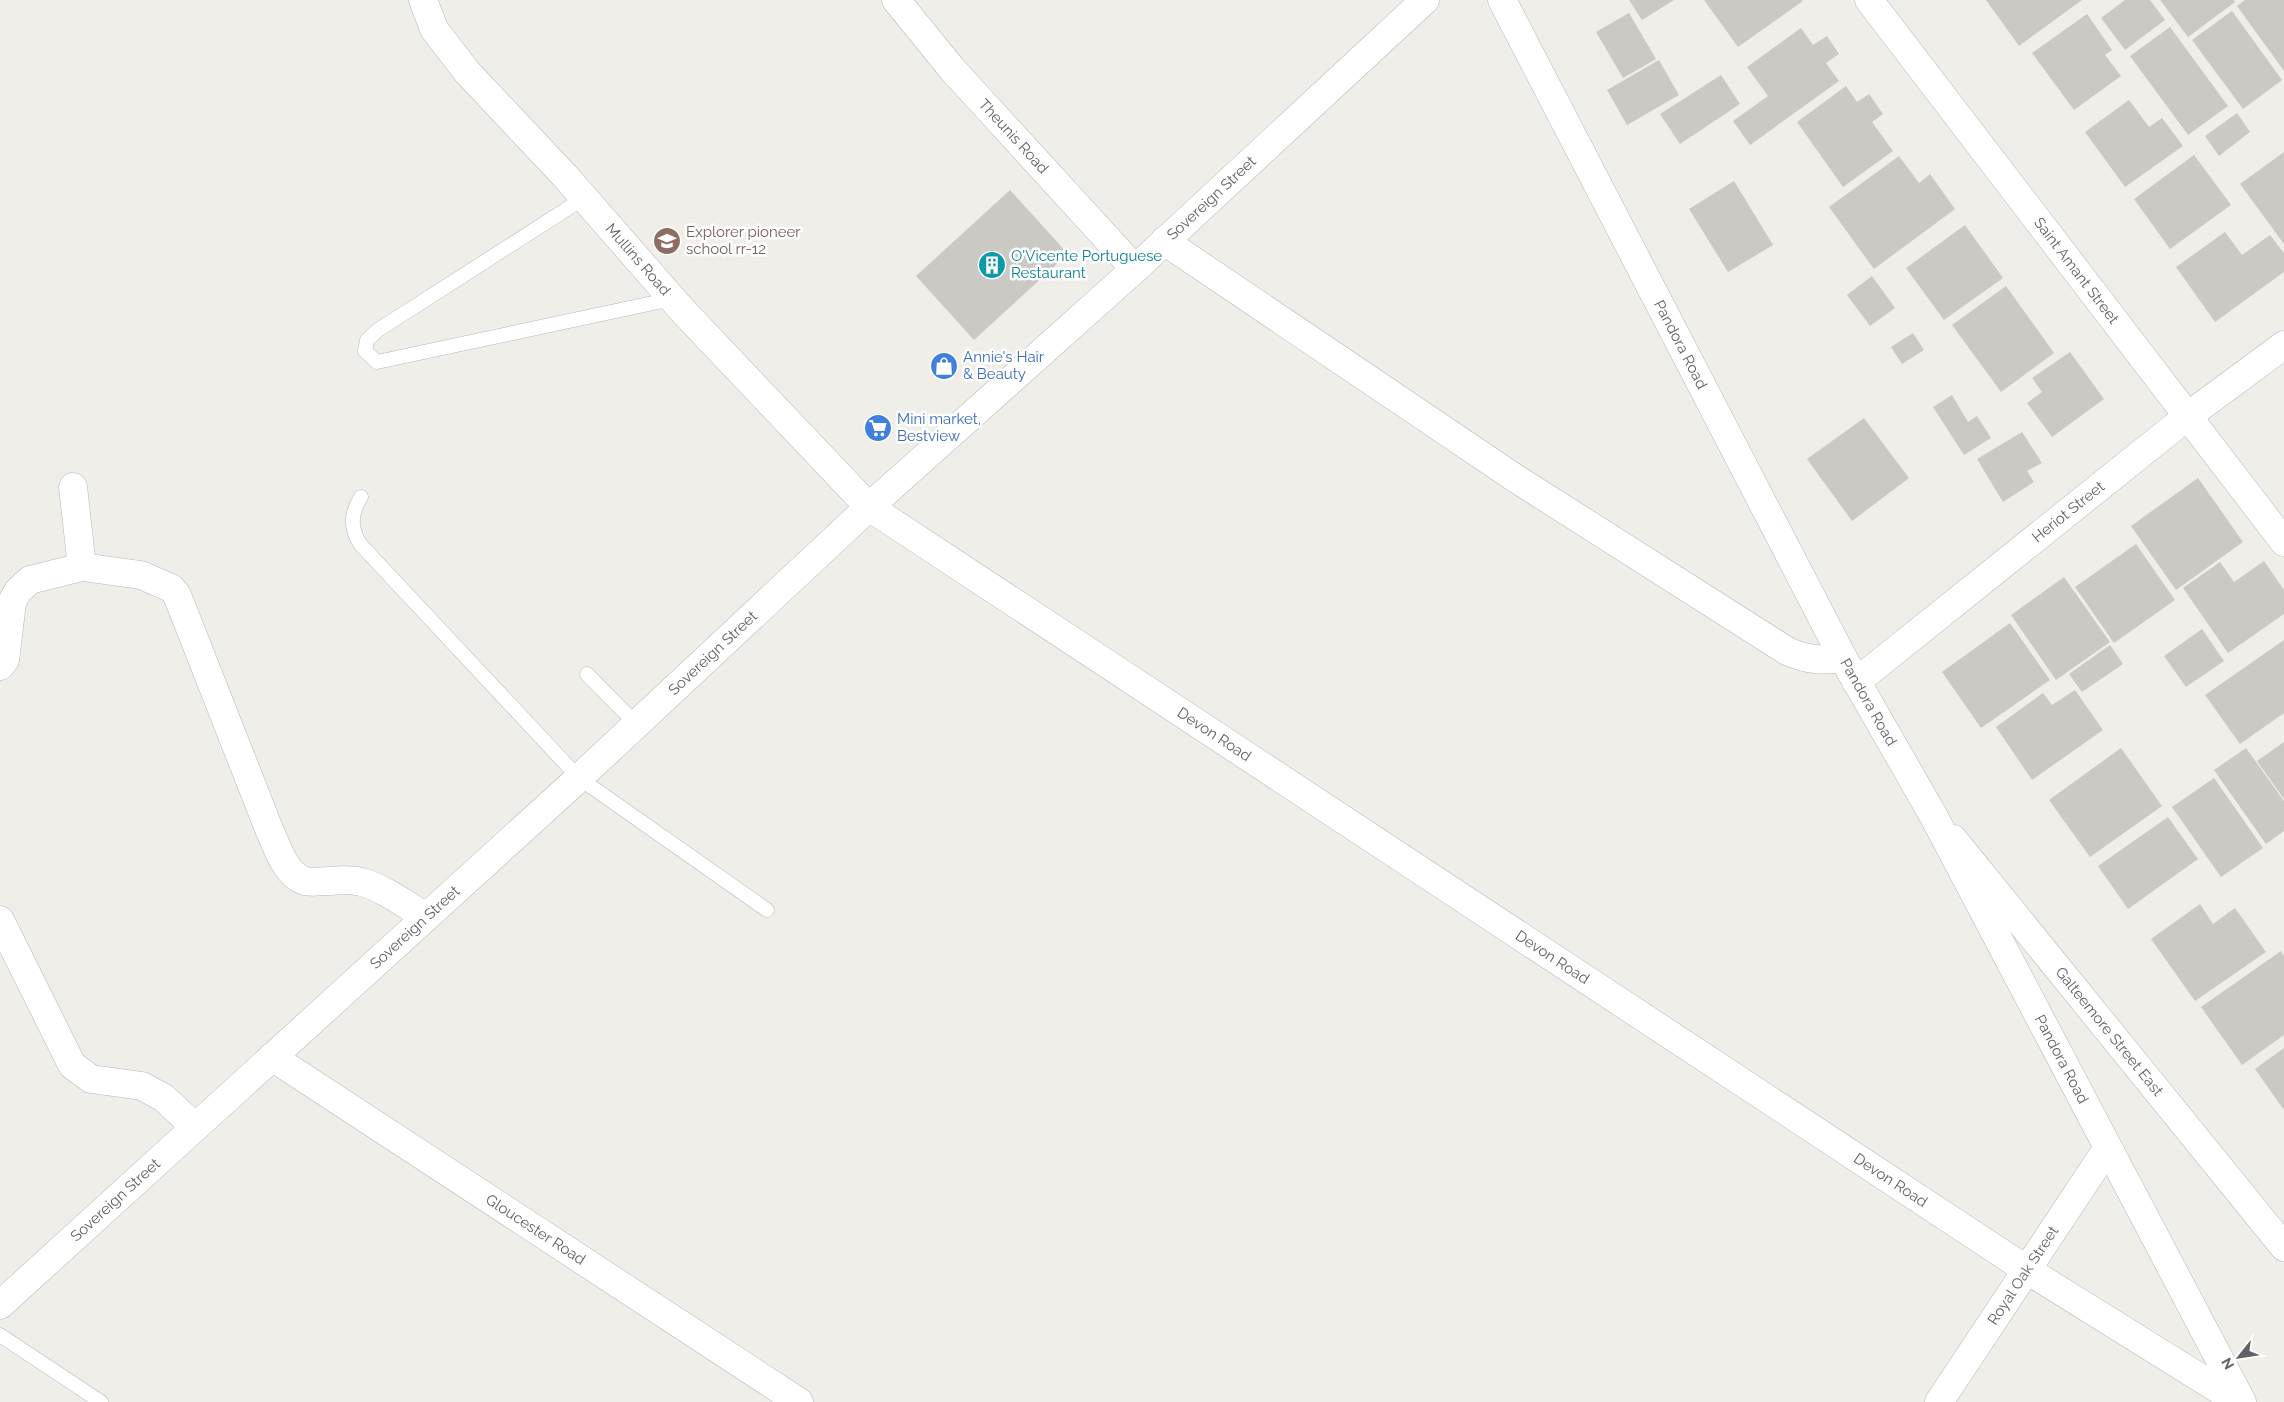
<svg xmlns="http://www.w3.org/2000/svg" width="2284" height="1402" font-family="Raleway,sans-serif">
<style>
.building{fill:#cbc9c4}
.lines{fill:none;stroke-linecap:round;stroke-linejoin:round}
.service-casing{stroke:#b5b7bb;stroke-width:15}
.minor-casing{stroke:#b5b7bb;stroke-width:29}
.tertiary-casing{stroke:#b5b7bb;stroke-width:29}
.service{stroke:#fff;stroke-width:14}
.minor{stroke:#fff;stroke-width:28}
.tertiary{stroke:#fff;stroke-width:28}
.labels{text-anchor:middle;stroke-width:5;stroke-linejoin:round;paint-order:stroke}
.street-label{font-size:15px;fill:#5f6266;stroke:#fff}
.education-label{font-size:15px;fill:#785e54;stroke:#fff;text-anchor:start}
.culture-label{font-size:15px;fill:#0d838f;stroke:#fff;text-anchor:start}
.shop-label{font-size:15px;fill:#366cbe;stroke:#fff;text-anchor:start}
</style>
<rect width="100%" height="100%" fill="#f0eee8"/>
<g class="building">
<polygon points="1629,0 1674,0 1642,20"/>
<polygon points="1704,0 1802,0 1803,1 1738,47"/>
<polygon points="1986,0 2082,0 2019,46"/>
<polygon points="2125,0 2150,0 2165,20 2125,50 2101,18"/>
<polygon points="2160,0 2233,0 2235,2 2188,37"/>
<polygon points="2245,0 2284,0 2284,71 2237,6"/>
<polygon points="2232,11 2282,80 2243,109 2192,40"/>
<polygon points="1629,13 1656,59 1623,78 1596,32"/>
<polygon points="2087,14 2112,50 2105,55 2121,76 2074,110 2032,53"/>
<polygon points="2170,27 2228,106 2188,135 2130,56"/>
<polygon points="1801,28 1813,45 1827,36 1839,54 1826,63 1839,81 1750,145 1733,121 1768,96 1747,67"/>
<polygon points="1659,60 1679,95 1627,125 1607,90"/>
<polygon points="1721,75 1740,104 1680,144 1660,114"/>
<polygon points="1846,86 1857,102 1869,94 1883,114 1872,122 1893,151 1843,187 1797,122"/>
<polygon points="2129,100 2149,127 2162,118 2183,146 2125,187 2085,132"/>
<polygon points="2237,113 2250,132 2219,156 2205,136"/>
<polygon points="2284,152 2284,244 2240,184"/>
<polygon points="2194,155 2231,205 2170,249 2134,199"/>
<polygon points="1899,156 1919,183 1930,174 1955,209 1874,269 1829,207"/>
<polygon points="1734,181 1773,245 1728,272 1689,209"/>
<polygon points="1010,190 1068,254 974,340 916,276"/>
<polygon points="1965,225 2003,278 1944,320 1906,268"/>
<polygon points="2225,232 2242,255 2270,235 2284,253 2284,272 2215,322 2176,267"/>
<polygon points="1872,276 1895,308 1870,326 1847,295"/>
<polygon points="2006,286 2054,353 2001,392 1952,325"/>
<polygon points="1913,333 1924,350 1902,364 1891,347"/>
<polygon points="2070,352 2104,399 2052,437 2027,403 2042,392 2032,378"/>
<polygon points="1952,395 1968,422 1977,416 1991,438 1964,455 1933,407"/>
<polygon points="1864,418 1909,478 1852,521 1807,459"/>
<polygon points="2022,432 2042,463 2027,471 2034,482 2003,502 1977,459"/>
<polygon points="2198,478 2243,542 2176,590 2131,526"/>
<polygon points="2136,544 2175,600 2114,643 2075,587"/>
<polygon points="2264,561 2284,590 2284,614 2228,653 2183,588 2220,562 2234,582"/>
<polygon points="2064,577 2110,642 2056,680 2011,615"/>
<polygon points="2010,623 2050,680 1981,728 1942,672"/>
<polygon points="2202,629 2224,661 2186,687 2164,656"/>
<polygon points="2284,640 2284,713 2240,744 2205,695"/>
<polygon points="2110,645 2123,664 2082,692 2069,674"/>
<polygon points="2075,690 2103,730 2032,780 1996,727 2043,693 2052,705"/>
<polygon points="2284,742 2284,799 2257,761"/>
<polygon points="2121,748 2162,806 2090,857 2049,800"/>
<polygon points="2246,748 2284,801 2284,831 2266,844 2214,770"/>
<polygon points="2214,778 2263,848 2221,877 2172,807"/>
<polygon points="2168,817 2198,859 2128,909 2098,866"/>
<polygon points="2200,904 2213,924 2235,908 2266,952 2195,1001 2151,939"/>
<polygon points="2281,951 2284,956 2284,1035 2242,1065 2201,1007"/>
<polygon points="2284,1048 2284,1110 2255,1069"/>
</g>
<g class="lines">
<g class="service-casing">
<g id="service">
<polyline points="584,198 378,330 367,340 365,351 377,362 672,299"/>
<path d="M361 497C350 514 350 529 361 545L579 778 767 910"/>
<polyline points="587,674 637,725"/>
<polyline points="0,1335 101,1402"/>
</g>
</g>
<g class="minor-casing">
<g id="minor">
<path id="s1" d="M423 0 434 29 467 72 565 176 683 311 869 507 2027 1270 2239 1402"/>
<path id="s2" d="M896 0 952 69 1135 269"/>
<path id="s3" d="M1869 0 2284 542"/>
<path d="M1164 241 1515 478 1787 651C1807 660 1822 661 1843 658"/>
<polyline points="73,487 82,567"/>
<path d="M0 666 5 660 12 602 18 591 30 580 82 567 141 575 171 588 177 595 269 829C277 846 285 875 305 881 312 883 321 881 328 881 339 880 351 879 362 882 385 889 406 905 426 917"/>
<path id="s4" d="M1856 682 2188 416 2284 345"/>
<path id="s5" d="M1953 839 2284 1247"/>
<polyline points="0,920 72,1065 91,1079 142,1086 164,1098 195,1127"/>
<path id="s6" d="M272 1057 799 1402"/>
<path id="s7" d="M1939 1402 2107 1149"/>
</g>
</g>
<g class="tertiary-casing">
<g id="tertiary">
<path id="s8" d="M1502 0 1843 658 1933 815 2242 1402"/>
<path id="s9" d="M0 1305 579 778 869 507 1135 269 1425 0"/>
</g>
</g>
<use href="#service" class="service"/>
<use href="#minor" class="minor"/>
<use href="#tertiary" class="tertiary"/>
</g>
<defs>
<g id="school-disc" transform="scale(1.4375)"><circle r="9.5" fill="#8d6e63" stroke="#fff"/><path d="M0-5L7-2L0 1L-7-2ZM-4 1L0 2.5L4 1V4Q0 6-4 4Z" fill="#fff"/></g>
<g id="building-disc" transform="scale(1.4375)"><circle r="9.5" fill="#0f9aa8" stroke="#fff"/><path d="M-4-6H4V6H1V3H-1V6H-4ZM-2.5-4.3h1.7v1.8h-1.7ZM.8-4.3h1.7v1.8H.8ZM-2.5-1h1.7V.8h-1.7ZM.8-1h1.7V.8H.8Z" fill="#fff"/></g>
<g id="shop-disc" transform="scale(1.4375)"><circle r="9.5" fill="#3f7fe0" stroke="#fff"/><path d="M-5-2.5h2.3a2.7 3.5 0 0 1 5.4 0H5L5.5 6h-11ZM-1.5-2.5h3a1.5 2.3 0 0 0-3 0Z" fill="#fff"/></g>
<g id="supermarket-disc" transform="scale(1.4375)"><circle r="9.5" fill="#3f7fe0" stroke="#fff"/><path d="M-6-5.5h2.5l.6 2H6L4.5 2H-2.5L-4.4-4H-6ZM-1.5 3.2a1.3 1.3 0 1 0 .1 0ZM3 3.2a1.3 1.3 0 1 0 .1 0Z" fill="#fff"/></g>
</defs>
<g fill-rule="evenodd">
<use href="#school-disc" x="667" y="241"/>
<use href="#building-disc" x="992" y="265"/>
<use href="#shop-disc" x="944" y="366"/>
<use href="#supermarket-disc" x="878" y="428"/>
</g>
<g class="labels">
<g class="street-label">
<text dy="5" stroke="none"><textPath href="#s2" startOffset="180">Theunis Road</textPath></text>
<text dy="5" stroke="none"><textPath href="#s9" startOffset="1641">Sovereign Street</textPath></text>
<text dy="5" stroke="none"><textPath href="#s1" startOffset="339">Mullins Road</textPath></text>
<text dy="5" stroke="none"><textPath href="#s3" startOffset="341">Saint Amant Street</textPath></text>
<text dy="5" stroke="none"><textPath href="#s8" startOffset="388">Pandora Road</textPath></text>
<text dy="5" stroke="none"><textPath href="#s4" startOffset="272">Heriot Street</textPath></text>
<text dy="5" stroke="none"><textPath href="#s9" startOffset="966">Sovereign Street</textPath></text>
<text dy="5" stroke="none"><textPath href="#s8" startOffset="792">Pandora Road</textPath></text>
<text dy="5" stroke="none"><textPath href="#s1" startOffset="1091">Devon Road</textPath></text>
<text dy="5" stroke="none"><textPath href="#s9" startOffset="561">Sovereign Street</textPath></text>
<text dy="5" stroke="none"><textPath href="#s1" startOffset="1496">Devon Road</textPath></text>
<text dy="5" stroke="none"><textPath href="#s5" startOffset="248">Galteemore Street East</textPath></text>
<text dy="5" stroke="none"><textPath href="#s8" startOffset="1198">Pandora Road</textPath></text>
<text dy="5" stroke="none"><textPath href="#s1" startOffset="1901">Devon Road</textPath></text>
<text dy="5" stroke="none"><textPath href="#s9" startOffset="156">Sovereign Street</textPath></text>
<text dy="5" stroke="none"><textPath href="#s6" startOffset="315">Gloucester Road</textPath></text>
<text dy="5" stroke="none"><textPath href="#s7" startOffset="152">Royal Oak Street</textPath></text>
</g>
<g class="education-label">
<text x="686" y="237">Explorer pioneer<tspan x="686" dy="17">school rr-12</tspan></text>
</g>
<g class="culture-label">
<text x="1011" y="261">O'Vicente Portuguese<tspan x="1011" dy="17">Restaurant</tspan></text>
</g>
<g class="shop-label">
<text x="963" y="362">Annie's Hair<tspan x="963" dy="17">&amp; Beauty</tspan></text>
<text x="897" y="424">Mini market,<tspan x="897" dy="17">Bestview</tspan></text>
</g>
</g>
<g transform="translate(2239 1357) rotate(240)" stroke="#ffffff" stroke-width="4" paint-order="stroke">
<path d="M0-4L9 19L0 12L-9 19Z" fill="#5f6266"/>
<text y="-8" font-size="14" font-weight="bold" text-anchor="middle" fill="#5f6266">N</text>
</g>
</svg>
